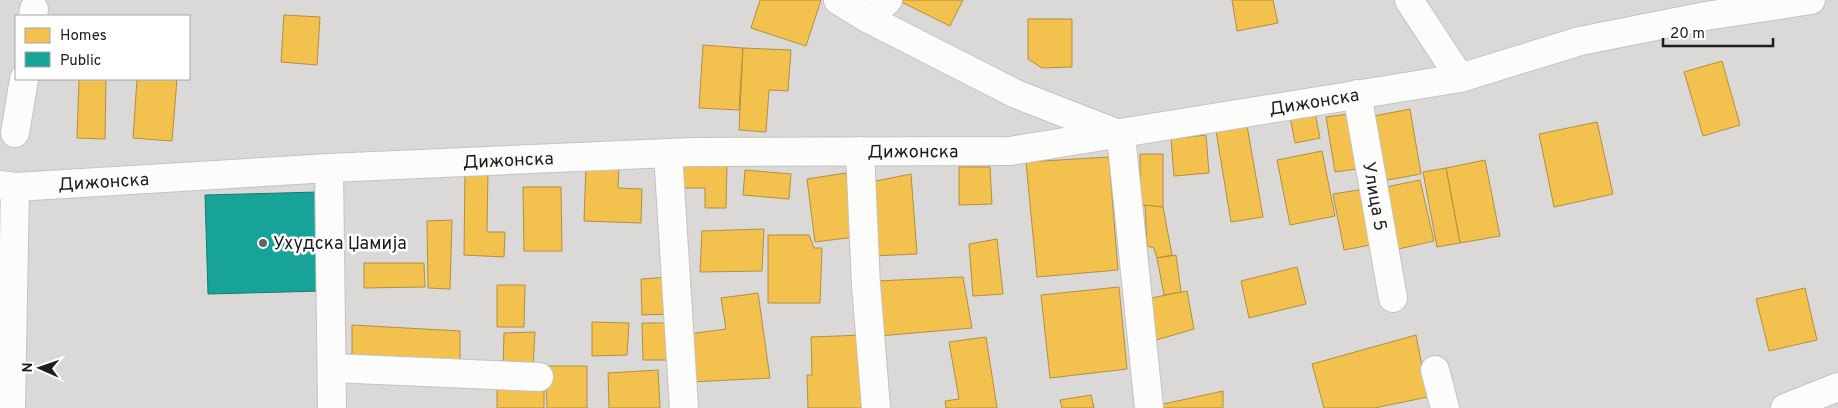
<svg xmlns="http://www.w3.org/2000/svg" width="1838" height="408" font-family="Overpass,sans-serif">
<style>
.residential{fill:#dad9d7;fill-rule:evenodd}
.homes{fill:#f2c14e;stroke:#b2903f}
.public{fill:#17a398;stroke:#197b73}
.lines{fill:none;stroke-linecap:round;stroke-linejoin:round}
.minor-casing{stroke:#c4c3c2;stroke-width:30}
.minor{stroke:#fcfcfb;stroke-width:28}
.poi-dot{fill:#656463;stroke:#fff;stroke-width:2}
.labels{text-anchor:middle;stroke-width:5;stroke-linejoin:round;paint-order:stroke}
.street-label{font-size:18px;fill:#1d1d1d;stroke:#fff}
.poi-label{font-size:18px;fill:#1d1d1d;stroke:#fff;text-anchor:start}
</style>
<rect width="100%" height="100%" fill="#ebe9e6"/>
<path class="residential" d="M0 0H1838V408H0ZM16 16H189V79H16Z"/>
<g class="homes">
<polygon points="760,0 821,0 806,46 751,28"/>
<polygon points="897,0 963,0 950,26"/>
<polygon points="1232,0 1273,0 1278,23 1237,31"/>
<polygon points="284,15 320,17 317,65 281,62"/>
<polygon points="1028,19 1072,19 1072,67 1042,68 1028,59"/>
<polygon points="703,45 743,48 739,110 699,108"/>
<polygon points="743,48 791,50 788,91 769,90 766,132 739,130"/>
<polygon points="1722,61 1740,125 1703,136 1684,72"/>
<polygon points="79,79 106,79 105,139 77,138"/>
<polygon points="137,79 177,79 172,141 133,138"/>
<polygon points="1314,107 1320,138 1295,143 1289,112"/>
<polygon points="1410,109 1421,174 1382,181 1369,117"/>
<polygon points="1356,113 1364,168 1335,172 1326,117"/>
<polygon points="1246,120 1263,217 1231,222 1215,125"/>
<polygon points="1597,122 1613,194 1554,207 1539,134"/>
<polygon points="1206,135 1209,173 1174,176 1171,139"/>
<polygon points="1322,151 1335,216 1290,225 1277,160"/>
<polygon points="1140,154 1163,154 1163,207 1140,205"/>
<polygon points="1109,157 1118,270 1037,277 1026,162"/>
<polygon points="1485,160 1500,236 1460,243 1446,168"/>
<polygon points="675,163 727,163 726,208 705,208 705,188 674,188"/>
<polygon points="586,164 619,165 618,188 642,189 641,223 584,221"/>
<polygon points="959,167 990,167 992,204 959,205"/>
<polygon points="465,168 488,169 487,232 505,232 504,257 464,255"/>
<polygon points="1446,168 1460,243 1437,247 1423,172"/>
<polygon points="745,170 791,174 789,199 743,195"/>
<polygon points="846,173 855,237 815,242 807,179"/>
<polygon points="911,174 917,254 873,256 871,182"/>
<polygon points="1420,180 1434,241 1394,250 1381,188"/>
<polygon points="523,187 561,187 562,251 524,251"/>
<polygon points="1371,188 1381,243 1344,250 1333,194"/>
<polygon points="1145,205 1163,207 1172,255 1157,258 1154,248 1147,246"/>
<polygon points="452,220 450,289 428,288 427,221"/>
<polygon points="764,229 762,271 700,272 702,231"/>
<polygon points="768,235 809,235 814,248 822,248 820,303 768,303"/>
<polygon points="997,239 1003,294 973,296 969,244"/>
<polygon points="1176,255 1181,292 1164,295 1157,258"/>
<polygon points="364,263 424,263 425,287 364,288"/>
<polygon points="1297,267 1306,304 1249,318 1241,281"/>
<polygon points="669,277 669,314 642,315 641,279"/>
<polygon points="963,277 972,328 879,336 877,281"/>
<polygon points="497,285 525,285 524,327 497,327"/>
<polygon points="1119,287 1127,369 1050,378 1041,295"/>
<polygon points="1805,288 1817,340 1769,351 1756,299"/>
<polygon points="1187,291 1194,329 1153,341 1146,299"/>
<polygon points="758,293 770,378 691,382 689,334 726,329 721,298"/>
<polygon points="592,322 629,323 627,355 592,356"/>
<polygon points="642,323 673,323 673,360 643,360"/>
<polygon points="352,325 460,331 460,366 352,366"/>
<polygon points="535,332 533,366 503,367 504,333"/>
<polygon points="863,335 864,408 808,408 807,375 812,375 811,337"/>
<polygon points="1416,335 1428,397 1374,408 1324,408 1312,364"/>
<polygon points="986,337 997,408 946,408 945,401 959,399 949,342"/>
<polygon points="545,366 587,366 587,408 547,408"/>
<polygon points="658,370 660,408 609,408 608,373"/>
<polygon points="544,386 544,408 497,408 497,387"/>
<polygon points="1223,391 1223,408 1159,408 1159,405"/>
<polygon points="1091,395 1094,408 1062,408 1060,400"/>
</g>
<polygon class="public" points="319,192 322,291 208,294 205,195"/>
<g class="lines">
<g class="minor-casing">
<g id="minor">
<polyline points="838,0 867,18 1016,94 1121,135 1149,408"/>
<polyline points="1409,0 1460,78"/>
<polyline points="33,16 34,9"/>
<polyline points="867,18 888,0"/>
<path id="s1" d="M1357 94 1393 298"/>
<polyline points="15,133 24,79"/>
<polyline points="860,151 866,285 876,408"/>
<polyline points="668,153 684,408"/>
<polyline points="329,168 332,408"/>
<path id="s2" d="M0 185 15 187 329 168 692 152 1010 151 1460 78 1580 41 1706 16 1811 0"/>
<polyline points="332,368 539,377"/>
<polyline points="1435,370 1445,408"/>
<polyline points="11,408 15,187"/>
<polyline points="1785,408 1838,387"/>
</g>
</g>
<use href="#minor" class="minor"/>
</g>
<circle class="poi-dot" cx="263" cy="243" r="5"/>
<g class="labels">
<g class="street-label">
<text dy="6" stroke="none"><textPath href="#s2" startOffset="1319">Дижонска</textPath></text>
<text dy="6" stroke="none"><textPath href="#s2" startOffset="914">Дижонска</textPath></text>
<text dy="6" stroke="none"><textPath href="#s2" startOffset="509">Дижонска</textPath></text>
<text dy="6" stroke="none"><textPath href="#s2" startOffset="104">Дижонска</textPath></text>
<text dy="6" stroke="none"><textPath href="#s1" startOffset="104">Улица 5</textPath></text>
</g>
<g class="poi-label">
<text x="273" y="249">Ухудска Џамија</text>
</g>
</g>
<rect x="15" y="15" width="175" height="65" fill="#ffffff" stroke="#a5a5a5"/>
<rect x="25" y="28" width="25" height="15" fill="#f2c14e" stroke="#a5a5a5"/>
<text x="60" y="40" font-size="15" fill="#1d1d1d">Homes</text>
<rect x="25" y="52" width="25" height="15" fill="#17a398" stroke="#a5a5a5"/>
<text x="60" y="65" font-size="15" fill="#1d1d1d">Public</text>
<g transform="translate(40 368) rotate(272)" stroke="#ffffff" stroke-width="4" paint-order="stroke">
<path d="M0-4L9 19L0 12L-9 19Z" fill="#1d1d1d"/>
<text y="-8" font-size="14" font-weight="bold" text-anchor="middle" fill="#1d1d1d">N</text>
</g>
<path d="M1663 38v8h110v-8" fill="none" stroke="#1d1d1d" stroke-width="2.5"/>
<text x="1670" y="38" font-size="15" fill="#1d1d1d" stroke="#ffffff" stroke-width="4" paint-order="stroke">20 m</text>
</svg>
